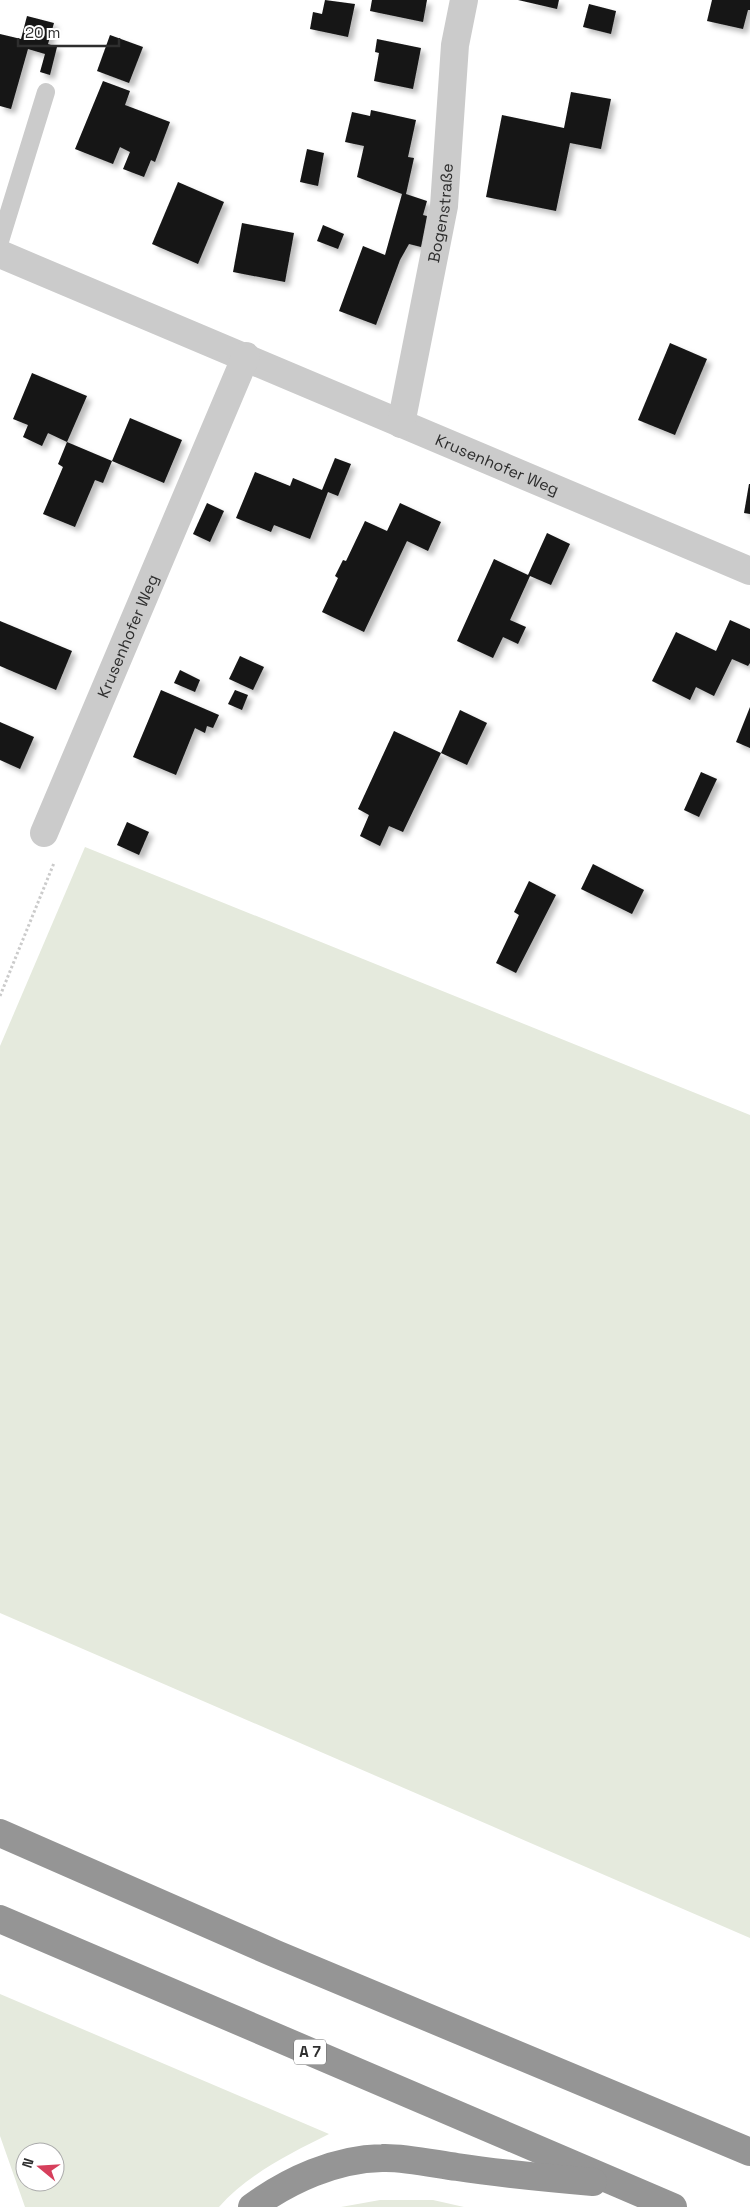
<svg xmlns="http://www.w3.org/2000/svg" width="750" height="2207" font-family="'Space Grotesk',sans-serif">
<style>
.green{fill:#e5eadd;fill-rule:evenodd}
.building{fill:#151515;filter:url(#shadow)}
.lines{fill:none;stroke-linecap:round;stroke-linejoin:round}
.path{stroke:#cbcbcb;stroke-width:3;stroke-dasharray:2.5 2.5;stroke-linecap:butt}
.lane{stroke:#cbcbcb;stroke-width:18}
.street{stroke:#cbcbcb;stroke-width:28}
.highway{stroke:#959595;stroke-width:28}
.labels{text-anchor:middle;stroke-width:5;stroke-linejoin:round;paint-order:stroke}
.shield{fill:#fff;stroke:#6d6d6d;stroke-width:1}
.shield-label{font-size:15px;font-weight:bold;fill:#2e2e2e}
.street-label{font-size:16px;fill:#2e2e2e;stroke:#fff}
</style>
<defs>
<filter id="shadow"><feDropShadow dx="4.5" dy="4.5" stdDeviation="2.5" flood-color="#0004"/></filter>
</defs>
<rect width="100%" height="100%" fill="#fff"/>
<g class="green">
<polygon points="85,847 750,1115 750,1938 0,1613 0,1046"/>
<path d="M0 1994 329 2134C291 2153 248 2174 219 2207H25L0 2136ZM25 2152H55V2182H25Z"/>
<polygon points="380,2200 433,2200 464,2207 341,2207"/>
</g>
<g class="building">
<polygon points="325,0 355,4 348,37 310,29 313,12 322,14"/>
<polygon points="372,0 427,0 423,22 370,11"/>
<polygon points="518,0 559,0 557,9"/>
<polygon points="712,0 750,0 750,10 748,10 743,29 707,21"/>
<polygon points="589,4 616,11 611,34 583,27"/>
<polygon points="27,16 54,23 48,44 57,47 50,75 40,72 45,54 28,49 11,109 0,106 0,34 21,39"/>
<polygon points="110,35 143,47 129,83 97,71"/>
<polygon points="377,39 421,48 413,89 374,81 379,53 375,52"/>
<polygon points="103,81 130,91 125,105 170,122 155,162 151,160 144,177 123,169 130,152 120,147 113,164 75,149"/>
<polygon points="571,92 611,99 601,149 570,143 556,211 486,197 502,115 564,128"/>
<polygon points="371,110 416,120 408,157 414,158 406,194 427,201 423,215 427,216 421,247 409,244 400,260 376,325 339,311 363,246 385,255 402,194 357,177 364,146 345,142 352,112 370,116"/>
<polygon points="307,149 324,153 318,186 300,182"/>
<polygon points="178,182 224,202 198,264 152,244"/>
<polygon points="242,223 294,233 285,282 233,272"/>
<polygon points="323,225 344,234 338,249 317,241"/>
<polygon points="670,343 707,359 675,435 638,420"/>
<polygon points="32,373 87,396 67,442 48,433 42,446 23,437 28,425 13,419"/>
<polygon points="130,418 182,440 164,483 112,461 103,483 95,480 75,527 43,514 63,467 58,464 67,442 112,461"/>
<polygon points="335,458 351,464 338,496 328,492 310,539 274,525 271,532 236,518 255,472 290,486 293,478 322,490"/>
<polygon points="749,484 750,484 750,514 744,513"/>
<polygon points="207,503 224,511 210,542 193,534"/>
<polygon points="400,503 441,522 428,551 407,541 364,632 322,612 338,578 335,576 343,560 346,561 365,521 387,531"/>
<polygon points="547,533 570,544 551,585 530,576 510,620 526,627 518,644 503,637 493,658 457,641 494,559 528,575"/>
<polygon points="730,620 750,629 750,663 748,666 732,659 714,696 696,687 690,700 652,681 676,632 716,651"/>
<polygon points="0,621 72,651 56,690 0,666"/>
<polygon points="240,656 264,667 253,690 229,679"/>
<polygon points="180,670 200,680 195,692 174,683"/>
<polygon points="161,690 219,715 213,728 207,726 205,733 195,728 176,775 133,757"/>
<polygon points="235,690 248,695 242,710 228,704"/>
<polygon points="750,707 750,748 736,742"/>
<polygon points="460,710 487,723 467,765 441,753"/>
<polygon points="0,722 34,737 20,769 0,760"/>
<polygon points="394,731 441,753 403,832 389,826 380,846 360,836 369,815 358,809"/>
<polygon points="701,772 717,779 699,817 684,810"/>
<polygon points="127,822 149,832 139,855 117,845"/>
<polygon points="593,864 644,890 632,914 581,889"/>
<polygon points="529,881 556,895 516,973 496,963 519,915 514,912"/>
</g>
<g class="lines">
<polyline class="path" points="0,996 54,863"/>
<polyline class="lane" points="0,241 46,92"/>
<g class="street">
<path id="s1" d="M0 254 750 571"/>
<path id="s2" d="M401 424 444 206 455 45 464 0"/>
<path id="s3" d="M44 833 246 356"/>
</g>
<g class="highway">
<polyline points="0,1833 276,1954 750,2152"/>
<polyline points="0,1919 673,2207"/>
<path d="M252 2207C289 2180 335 2159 382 2158 404 2157 435 2164 457 2167 503 2174 548 2178 593 2182"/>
</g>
</g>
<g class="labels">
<rect class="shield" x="294" y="2039.5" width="32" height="25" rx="4"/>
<g class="shield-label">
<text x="310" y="2057">A 7</text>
</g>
<g class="street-label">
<text dy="6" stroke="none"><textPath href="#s2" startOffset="215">Bogenstraße</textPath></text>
<text dy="6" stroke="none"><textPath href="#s1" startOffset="540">Krusenhofer Weg</textPath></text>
<text dy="6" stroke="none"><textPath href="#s3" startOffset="214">Krusenhofer Weg</textPath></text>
</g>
</g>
<g transform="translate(40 2167) rotate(288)"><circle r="24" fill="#ffffff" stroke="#ababab"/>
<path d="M0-4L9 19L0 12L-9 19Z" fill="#d63f5c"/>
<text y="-8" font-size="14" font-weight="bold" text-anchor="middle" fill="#2e2e2e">N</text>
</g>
<path d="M18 38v8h101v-8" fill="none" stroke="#2e2e2e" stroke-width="2.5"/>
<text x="25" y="38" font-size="15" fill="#2e2e2e" stroke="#ffffff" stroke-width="4" paint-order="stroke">20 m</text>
</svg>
